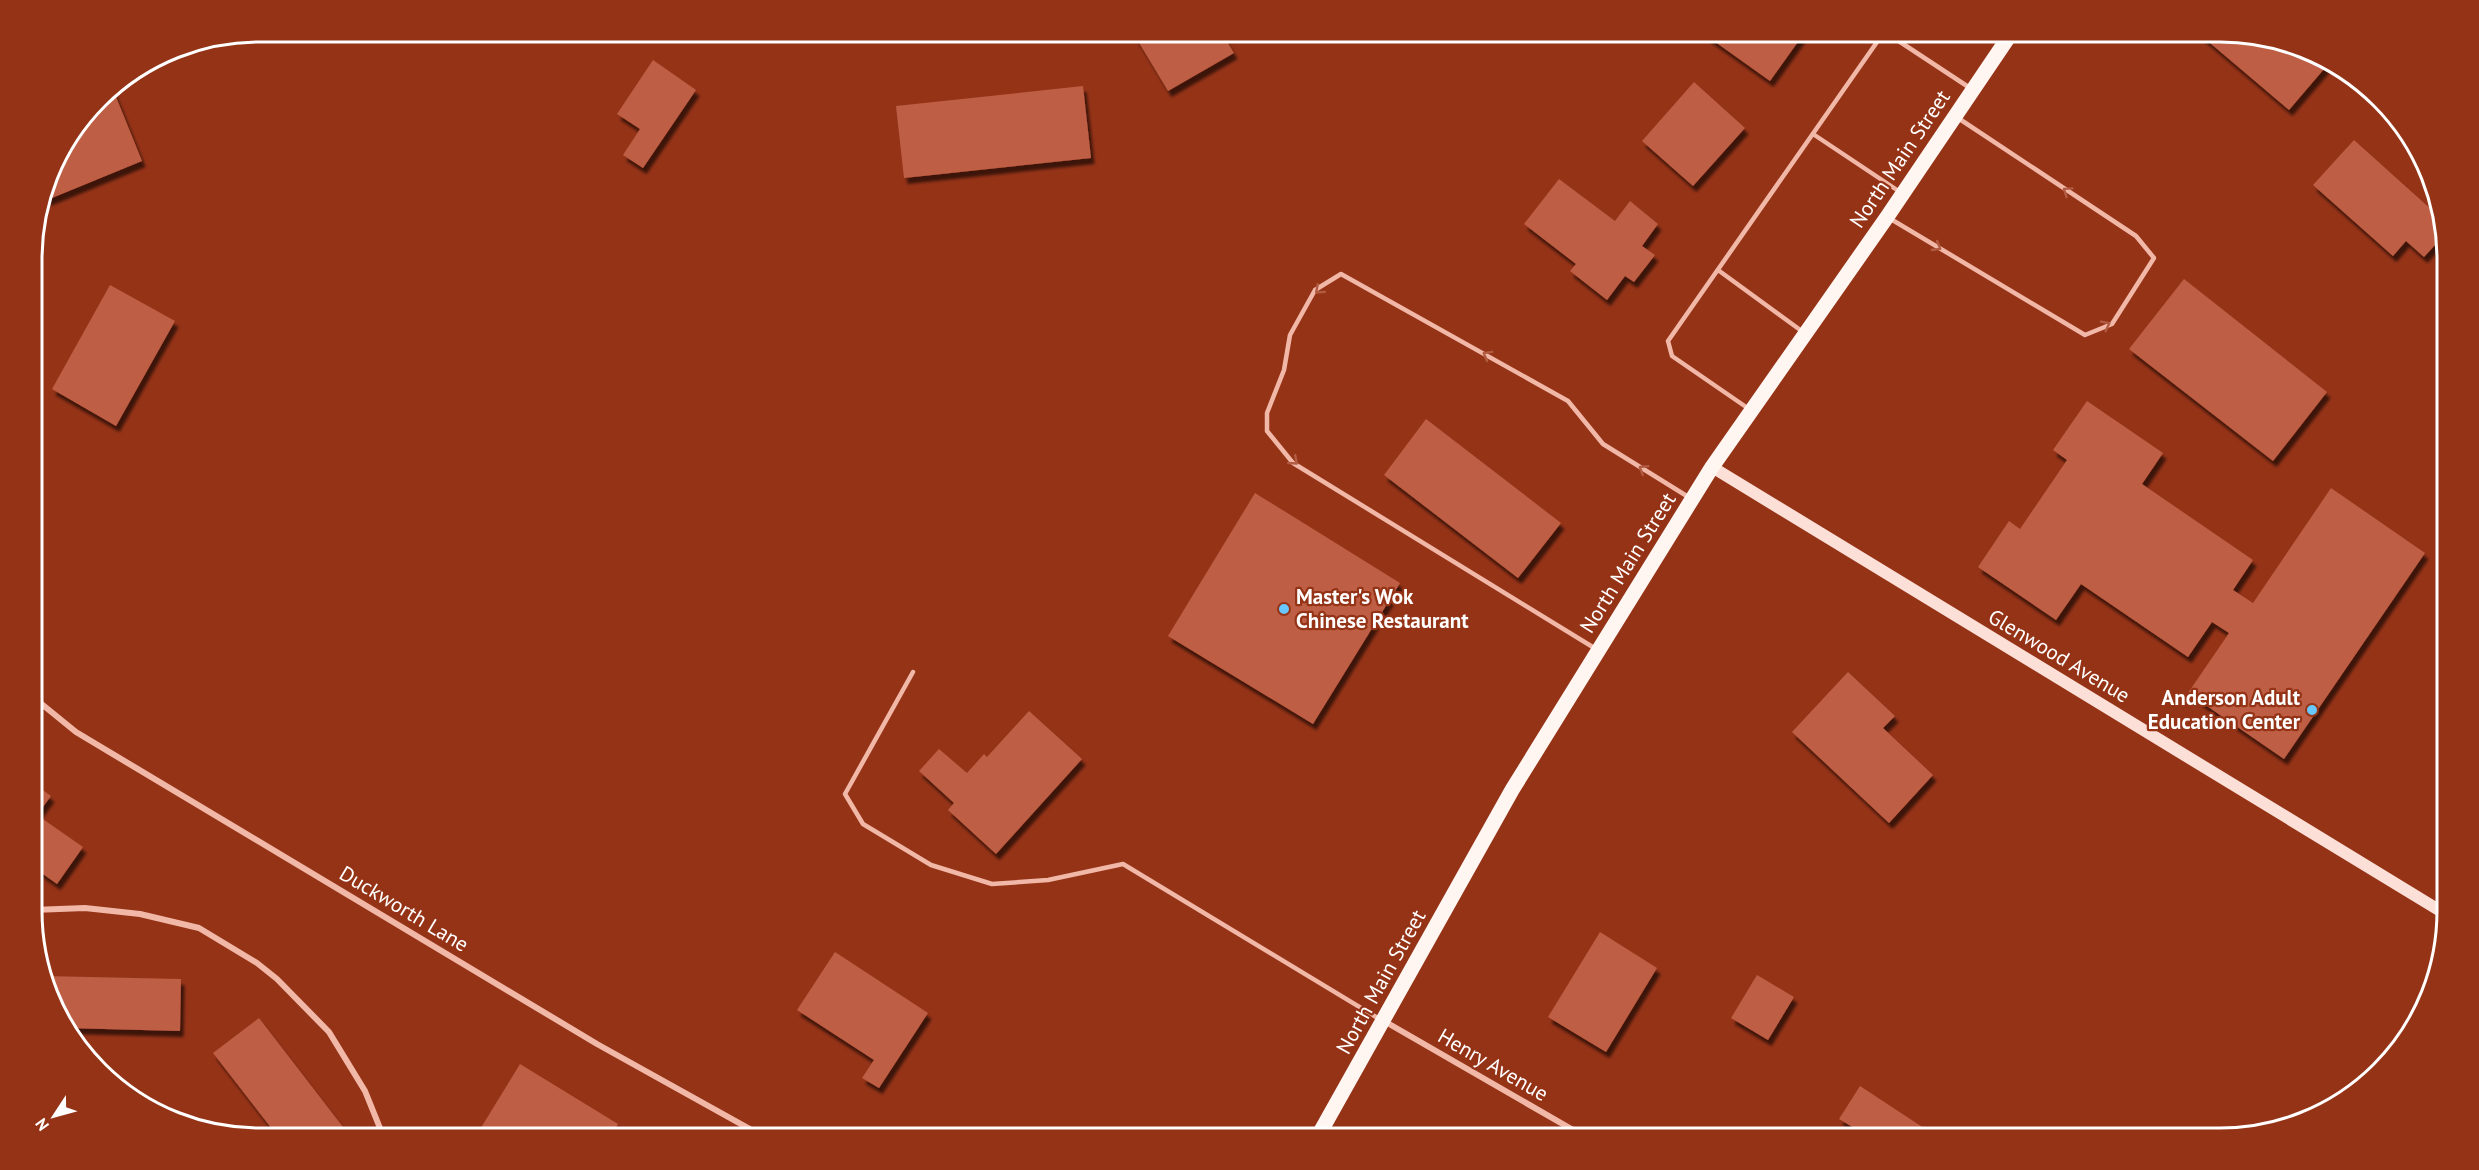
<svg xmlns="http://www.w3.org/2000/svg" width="2479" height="1170" font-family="'PT Sans',sans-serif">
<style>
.building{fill:#be5e44;filter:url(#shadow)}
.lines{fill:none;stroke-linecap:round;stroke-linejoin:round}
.lane{stroke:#f1b8a8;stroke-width:4.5}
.street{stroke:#f1b8a8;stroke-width:6}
.secondary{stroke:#fcdfd7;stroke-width:12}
.primary{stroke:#fff6f2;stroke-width:15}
.oneway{stroke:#b15b42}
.poi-dot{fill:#68c7ff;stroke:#953317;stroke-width:2}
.labels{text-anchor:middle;stroke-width:4.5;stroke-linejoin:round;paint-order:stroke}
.street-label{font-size:21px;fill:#fff;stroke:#953317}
.poi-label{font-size:21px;font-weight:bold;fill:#fff;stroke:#953317;text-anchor:start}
.rim{fill:none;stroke:#fff;stroke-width:3}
</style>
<defs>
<filter id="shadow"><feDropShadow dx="3.5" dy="6" stdDeviation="1.5" flood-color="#0009"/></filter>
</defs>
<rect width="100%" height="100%" fill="#953317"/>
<g class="building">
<polygon points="1144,32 1221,32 1234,53 1168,91 1135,36"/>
<polygon points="1705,32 1805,32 1770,81 1704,34"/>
<polygon points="2197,32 2220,32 2307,49 2330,62 2289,110"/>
<polygon points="653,60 696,90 643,168 623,155 640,129 617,114"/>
<polygon points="1694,82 1745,128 1693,186 1642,141"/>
<polygon points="1083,86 1091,158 904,178 896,106"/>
<polygon points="112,87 142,161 47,200 45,195 55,158"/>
<polygon points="2354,140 2443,220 2446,233 2424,257 2406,241 2393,256 2313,185"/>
<polygon points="1559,179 1615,221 1630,201 1658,224 1642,246 1655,255 1634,282 1625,276 1607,300 1570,271 1576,264 1524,224"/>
<polygon points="2184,279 2327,392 2273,461 2129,349"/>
<polygon points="110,285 175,321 116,426 52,389"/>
<polygon points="2087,401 2163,453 2142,484 2253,560 2233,590 2253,603 2331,488 2425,553 2284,759 2188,693 2229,633 2212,622 2188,657 2081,584 2056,620 1978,567 2009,521 2020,529 2067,460 2053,450"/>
<polygon points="1426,419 1561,523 1518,578 1384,475"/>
<polygon points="1255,493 1400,583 1313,724 1168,636"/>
<polygon points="1848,672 1895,716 1883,728 1933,775 1889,823 1792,732"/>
<polygon points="1029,711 1082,759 996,854 948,810 954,803 919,771 939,749 967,773 984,754 987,757"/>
<polygon points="33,783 51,796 37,815 83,847 57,884 33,867"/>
<polygon points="1600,932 1657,968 1606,1052 1548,1017"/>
<polygon points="835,952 928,1013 879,1088 862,1078 874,1060 797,1010"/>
<polygon points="1757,975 1794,997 1768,1040 1731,1018"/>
<polygon points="43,976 181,979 180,1031 66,1028 49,998"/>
<polygon points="259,1018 343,1127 328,1138 279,1138 213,1053"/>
<polygon points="520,1064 618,1124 610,1138 491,1138 479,1131"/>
<polygon points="1860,1086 1936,1136 1935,1138 1847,1138 1854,1128 1839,1119"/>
</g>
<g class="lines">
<g class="lane">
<polyline points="1885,32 1970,88"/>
<polyline points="1813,134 1900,192"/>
<polyline points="1889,218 2085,335 2112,324 2154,258 2136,236 1958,118"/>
<polyline points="1718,270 1803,332"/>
<polyline points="1749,409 1672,356 1668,341 1884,32"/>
<polyline points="1596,649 1293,463 1267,431 1267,413 1284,370 1290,335 1315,290 1341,274 1568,401 1603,444 1690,498"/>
<polyline points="913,672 845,794 863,824 931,865 992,884 1048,880 1123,864 1381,1020"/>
</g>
<g class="street">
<polyline points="33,697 76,732 597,1044 766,1138"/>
<polyline points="33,910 85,908 140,914 199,928 257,963 277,979 329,1032 365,1091 384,1138"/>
<polyline points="1384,1021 1587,1138"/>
</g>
<polyline class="secondary" points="1712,467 2447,915"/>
<polyline class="primary" points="1317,1138 1512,790 1712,467 1887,217 2012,32"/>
</g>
<defs><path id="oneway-chevron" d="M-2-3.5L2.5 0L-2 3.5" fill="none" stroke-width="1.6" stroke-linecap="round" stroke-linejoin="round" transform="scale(1.5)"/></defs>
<g class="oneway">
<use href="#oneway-chevron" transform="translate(2067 191) rotate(-146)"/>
<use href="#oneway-chevron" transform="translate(1937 247) rotate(31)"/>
<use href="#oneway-chevron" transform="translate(1319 290) rotate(138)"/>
<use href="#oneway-chevron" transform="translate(2106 325) rotate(-27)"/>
<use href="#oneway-chevron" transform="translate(1487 355) rotate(-151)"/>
<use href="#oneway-chevron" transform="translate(1294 461) rotate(41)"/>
<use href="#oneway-chevron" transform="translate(1643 469) rotate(-148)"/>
</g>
<g class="poi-dot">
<circle cx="1284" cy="609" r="6"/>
<circle cx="2312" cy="710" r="6"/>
</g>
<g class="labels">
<g class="street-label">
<text transform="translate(1900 159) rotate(-56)" y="7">North Main Street</text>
<text transform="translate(1628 563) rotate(-58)" y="7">North Main Street</text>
<text transform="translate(2059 656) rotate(31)" y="7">Glenwood Avenue</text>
<text transform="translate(404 909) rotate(31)" y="7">Duckworth Lane</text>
<text transform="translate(1381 982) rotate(-61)" y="7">North Main Street</text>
<text transform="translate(1493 1065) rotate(30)" y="7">Henry Avenue</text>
</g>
<g class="poi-label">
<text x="1296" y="604">Master's Wok<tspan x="1296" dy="24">Chinese Restaurant</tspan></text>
<text x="2300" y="705" text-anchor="end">Anderson Adult<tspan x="2300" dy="24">Education Center</tspan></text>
</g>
</g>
<path d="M0 0H2479V1170H0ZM259 42H2220A217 217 0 0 1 2437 259V911A217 217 0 0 1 2220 1128H259A217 217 0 0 1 42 911V259A217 217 0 0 1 259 42Z" fill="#953317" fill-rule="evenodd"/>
<path class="rim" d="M259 42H2220A217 217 0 0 1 2437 259V911A217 217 0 0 1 2220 1128H259A217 217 0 0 1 42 911V259A217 217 0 0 1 259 42Z"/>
<g transform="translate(54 1116) rotate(234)" stroke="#953317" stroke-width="4.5" paint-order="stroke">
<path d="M0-4.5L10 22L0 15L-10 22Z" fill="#ffffff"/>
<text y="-9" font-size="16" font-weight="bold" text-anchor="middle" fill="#ffffff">N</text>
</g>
</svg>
